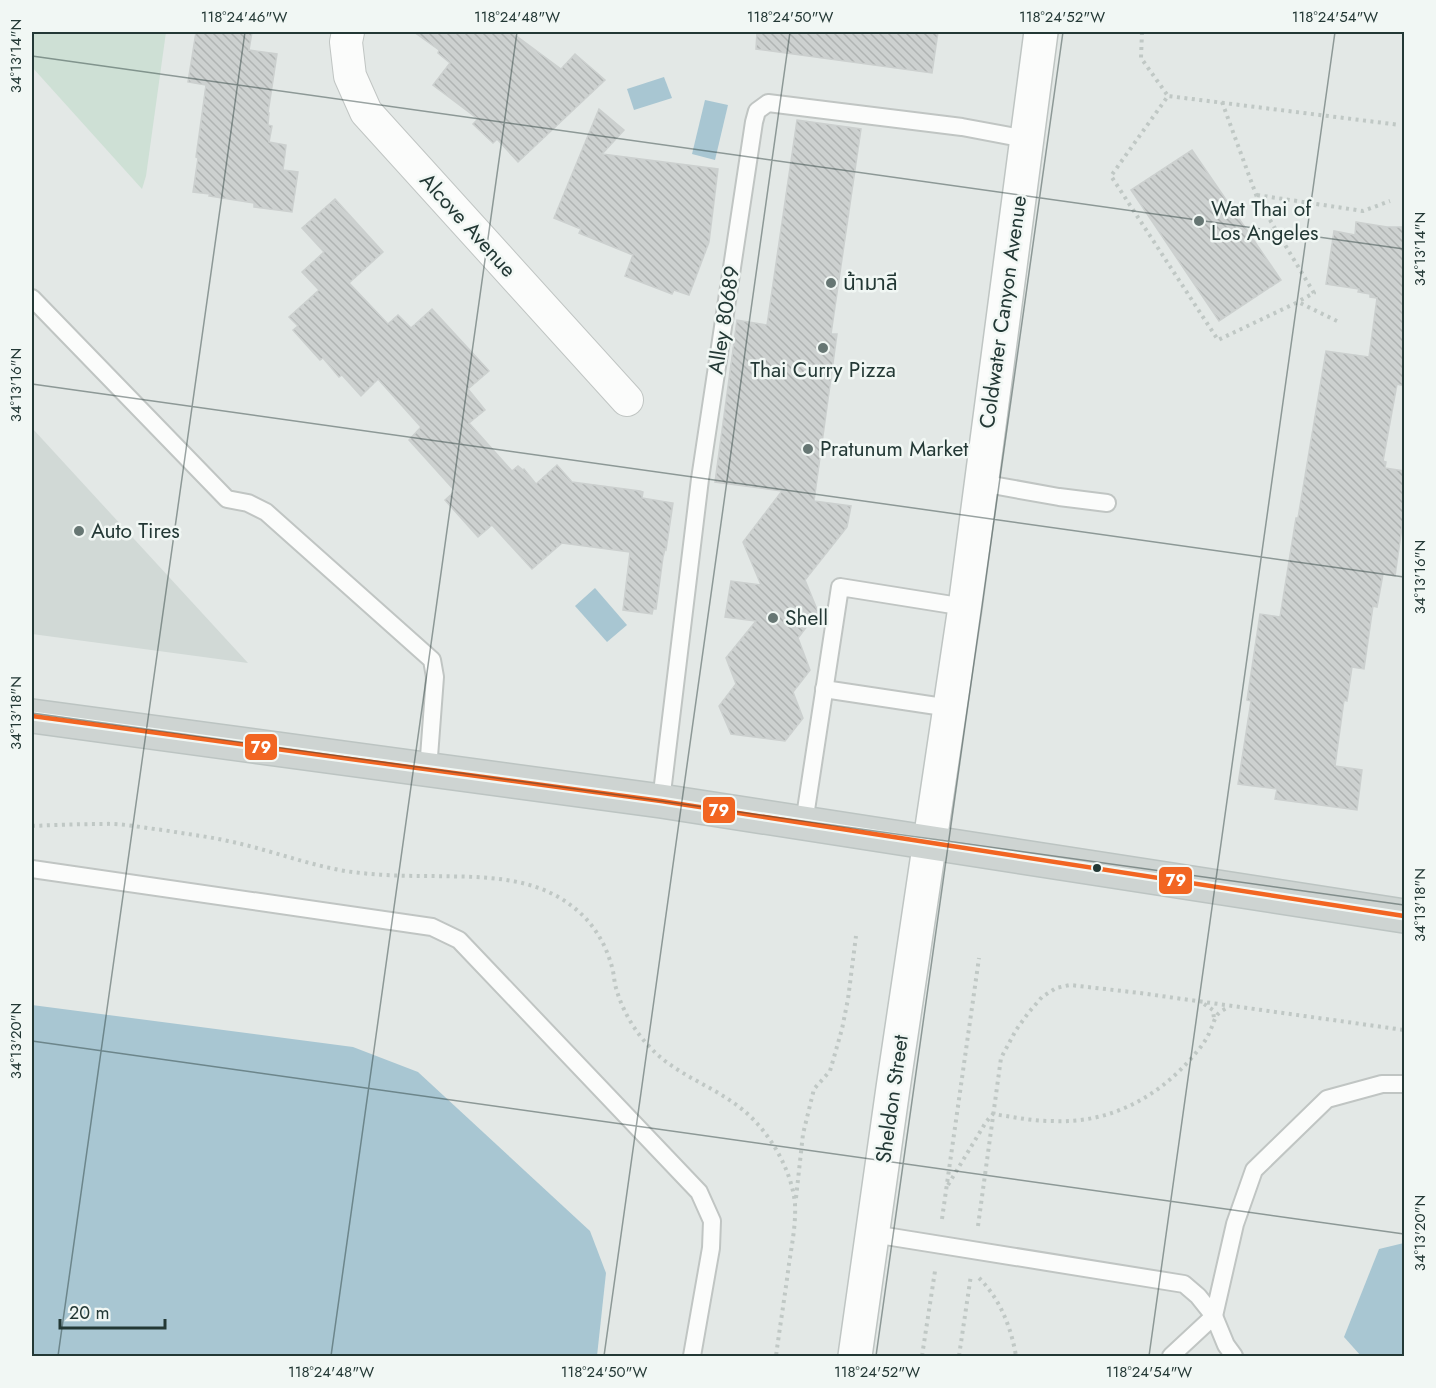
<svg xmlns="http://www.w3.org/2000/svg" width="1436" height="1388" font-family="Jost,'Noto Sans Thai',sans-serif">
<style>
.built{fill:#d1d9d6}
.grass{fill:#cee0d5}
.water{fill:#a8c6d2}
.building{fill:url(#building-back-hatch);stroke:#ccd0cf;stroke-width:1.5}
.lines{fill:none;stroke-linecap:round;stroke-linejoin:round}
.lane-casing{stroke:#c0c5c3;stroke-width:20}
.street-casing{stroke:#c0c5c3;stroke-width:34}
.secondary-casing{stroke:#bfc5c3;stroke-width:36}
.primary-casing{stroke:#bcc4c2;stroke-width:36}
.path{stroke:#c0c8c5;stroke-width:4;stroke-dasharray:3 4.5;stroke-linecap:butt}
.lane{stroke:#fbfcfb;stroke-width:16}
.street{stroke:#fbfcfb;stroke-width:32}
.secondary{stroke:#fbfcfb;stroke-width:33}
.primary{stroke:#ced4d2;stroke-width:33}
.bus-1-casing{stroke:#f1f7f4;stroke-width:9}
.bus-1{stroke:#f26522;stroke-width:4.5}
.ticks{fill:none;stroke:#233835;stroke-width:1.5;stroke-opacity:0.45}
.poi-dot{fill:#667673;stroke:#f1f7f4;stroke-width:2}
.bus-dot{fill:#233835;stroke:#f1f7f4;stroke-width:2}
.labels{text-anchor:middle;stroke-width:5;stroke-linejoin:round;paint-order:stroke}
.poi-label{font-size:21px;fill:#233835;stroke:#f1f7f4;text-anchor:start}
.street-label{font-size:21px;fill:#233835;stroke:#f1f7f4}
.line-badge{stroke:#f1f7f4;stroke-width:2}
.badge-label{font-size:16px;text-anchor:middle;font-weight:bold;fill:#fff}
.neatline{fill:none;stroke:#233835;stroke-width:2}
.ticks-label{font-size:15px;text-anchor:middle;fill:#233835}
</style>
<defs>
<pattern id="building-back-hatch" width="6" height="6" patternUnits="userSpaceOnUse" patternTransform="scale(1.5)"><rect width="6" height="6" fill="#cdd1d0"/><path d="M-1 5l2 2M0 0l6 6M5-1l2 2" fill="none" stroke="#b0b4b3"/></pattern>
</defs>
<rect width="100%" height="100%" fill="#e3e8e6"/>
<polygon class="built" points="32,428 248,663 32,634"/>
<polygon class="grass" points="32,32 166,32 146,176 142,189 32,67"/>
<g class="water">
<polygon points="664,77 672,98 634,110 627,89"/>
<polygon points="705,100 728,105 715,160 692,154"/>
<polygon points="595,588 627,625 607,642 575,606"/>
<polygon points="32,1005 353,1047 418,1072 590,1231 606,1273 597,1356 32,1356"/>
<polygon points="1404,1243 1404,1356 1361,1356 1344,1337 1379,1249"/>
</g>
<g class="building">
<polygon points="196,32 252,32 249,50 277,54 268,113 269,113 268,125 272,126 269,142 286,145 283,170 298,172 292,212 254,207 254,203 209,196 210,194 193,192 198,158 196,157 206,85 188,82"/>
<polygon points="414,32 511,32 561,69 575,54 605,80 518,162 497,139 493,143 473,124 478,119 433,85 450,63 438,53 439,50"/>
<polygon points="757,32 938,32 932,73 756,49"/>
<polygon points="599,109 624,130 602,154 718,169 709,242 689,295 674,290 672,294 625,276 633,255 579,233 581,229 554,218"/>
<polygon points="797,120 861,129 831,334 837,334 814,501 851,506 847,527 805,580 818,612 798,638 810,670 793,692 803,718 785,741 731,734 719,706 736,684 726,658 756,621 725,617 731,581 761,585 743,542 782,491 715,482 737,320 767,325"/>
<polygon points="1192,150 1281,280 1219,321 1131,190"/>
<polygon points="335,199 383,252 349,283 388,324 398,315 411,328 432,309 489,371 468,389 485,410 469,423 512,471 518,466 523,470 524,469 536,484 557,465 572,482 640,491 643,492 642,498 673,503 666,550 665,549 663,557 656,609 653,609 652,614 623,610 630,552 562,543 532,569 492,525 478,537 445,500 455,491 409,440 421,427 378,379 361,396 342,375 339,377 323,358 320,360 293,330 298,326 289,317 319,290 302,272 324,252 302,228"/>
<polygon points="1356,222 1387,227 1404,227 1404,386 1397,384 1383,461 1386,462 1385,468 1404,471 1404,513 1395,576 1383,574 1377,607 1373,606 1364,669 1352,667 1347,701 1344,700 1335,766 1362,770 1357,810 1275,799 1277,789 1238,784 1251,701 1247,700 1260,614 1280,617 1296,518 1298,518 1326,351 1369,357 1377,298 1370,297 1370,294 1358,292 1359,289 1326,284 1334,231 1355,235"/>
</g>
<g class="lines">
<g class="lane-casing">
<g id="lane">
<polyline points="32,298 227,499 248,503 266,512 432,660 435,677 428,770"/>
<polyline points="981,483 1059,497 1107,503"/>
<polyline points="824,689 950,708"/>
<polyline points="661,801 700,479 754,122 757,111 768,103 962,127 1026,139"/>
<polyline points="804,823 840,587 965,607"/>
<polyline points="32,869 432,927 459,940 699,1192 712,1221 711,1248 692,1356"/>
<polyline points="873,1234 1184,1284 1198,1296 1214,1316 1226,1345 1234,1356"/>
<polyline points="1171,1356 1214,1316 1235,1224 1254,1170 1327,1099 1382,1084 1404,1084"/>
</g>
</g>
<g class="street-casing">
<polyline id="street" points="348,32 346,42 350,76 366,112 627,400"/>
</g>
<g class="secondary-casing">
<polyline id="secondary" points="855,1356 893,1088 965,607 1041,32"/>
</g>
<g class="primary-casing">
<polyline id="primary" points="32,716 661,801 1404,916"/>
</g>
<g class="path">
<polyline points="1142,32 1141,58 1168,96"/>
<polyline points="1222,102 1258,200 1314,293 1299,301"/>
<polyline points="1257,195 1363,211 1390,201"/>
<polyline points="1337,321 1298,302 1218,340 1111,176 1168,96 1400,125"/>
<path d="M32 826C55 825 79 824 103 824 123 823 143 828 163 830 185 834 206 836 228 841 267 849 305 864 345 871 372 875 400 876 427 876 480 877 536 874 578 911 595 926 606 945 612 967 614 974 614 981 616 988 622 1009 633 1029 648 1045 674 1075 713 1085 743 1110 769 1131 792 1170 795 1204 796 1224 792 1244 789 1264 785 1295 780 1326 776 1356"/>
<polyline points="1204,1004 1213,1010 1214,1019"/>
<path d="M948 1185 986 1122 993 1114C1013 1117 1032 1121 1052 1121 1110 1124 1159 1097 1195 1054 1201 1047 1207 1039 1210 1031 1213 1025 1214 1019 1218 1014 1221 1011 1225 1009 1229 1007"/>
<polyline points="796,1198 803,1134 814,1089 830,1071 842,1029 848,999 856,936"/>
<polyline points="942,1219 979,958"/>
<polyline points="978,1226 1001,1058 1016,1030 1029,1012 1042,997 1056,988 1070,985 1140,993 1404,1030"/>
<path d="M979 1278C1000 1299 1011 1327 1016 1356"/>
<polyline points="922,1356 935,1271"/>
<polyline points="959,1356 971,1275"/>
</g>
<use href="#lane" class="lane"/>
<use href="#street" class="street"/>
<use href="#secondary" class="secondary"/>
<use href="#primary" class="primary"/>
<g class="bus-1-casing">
<polyline id="bus-1" points="32,716 661,801 1404,916"/>
</g>
<use href="#bus-1" class="bus-1"/>
</g>
<path class="ticks" d="M32 56 1404 249M32 384 1404 577M32 713 1404 905M32 1041 1404 1234M58 1356 245 32M331 1356 517 32M604 1356 790 32M876 1356 1063 32M1149 1356 1335 32"/>
<g class="poi-dot">
<circle cx="1199" cy="221" r="6"/>
<circle cx="831" cy="283" r="6"/>
<circle cx="823" cy="348" r="6"/>
<circle cx="808" cy="449" r="6"/>
<circle cx="79" cy="531" r="6"/>
<circle cx="773" cy="618" r="6"/>
</g>
<circle class="bus-dot" cx="1097" cy="868" r="5"/>
<g class="labels">
<g class="poi-label">
<text x="1211" y="216">Wat Thai of<tspan x="1211" dy="24">Los Angeles</tspan></text>
<text x="843" y="290">น้ามาลี</text>
<text x="823" y="377" text-anchor="middle">Thai Curry Pizza</text>
<text x="820" y="456">Pratunum Market</text>
<text x="91" y="538">Auto Tires</text>
<text x="785" y="625">Shell</text>
</g>
<g class="street-label">
<text transform="translate(468 225) rotate(48)" y="7">Alcove Avenue</text>
<text transform="translate(1003 312) rotate(-82)" y="7">Coldwater Canyon Avenue</text>
<text transform="translate(724 320) rotate(-81)" y="7">Alley 80689</text>
<text transform="translate(892 1099) rotate(-82)" y="7">Sheldon Street</text>
</g>
</g>
<g class="line-badge">
<rect x="244" y="733" width="34" height="28" rx="6" fill="#f26522"/>
<rect x="702" y="796" width="34" height="28" rx="6" fill="#f26522"/>
<rect x="1158" y="866" width="35" height="29" rx="6" fill="#f26522"/>
</g>
<g class="badge-label">
<text x="261" y="753">79</text>
<text x="719" y="816">79</text>
<text x="1176" y="886">79</text>
</g>
<rect width="1436" height="1388" fill="none" stroke="#f1f7f4" stroke-width="66"/>
<path d="M60 1319v9h105v-9" fill="none" stroke="#233835" stroke-width="3"/>
<text x="69" y="1319" font-size="18" fill="#233835" stroke="#f1f7f4" stroke-width="4.5" paint-order="stroke">20 m</text>
<rect x="33" y="33" width="1370" height="1322" class="neatline"/>
<g class="ticks-label">
<text x="244" y="22">118°24'46"W</text>
<text x="517" y="22">118°24'48"W</text>
<text x="790" y="22">118°24'50"W</text>
<text x="1062" y="22">118°24'52"W</text>
<text x="1335" y="22">118°24'54"W</text>
<text transform="translate(16 56) rotate(-90)" y="5">34°13'14"N</text>
<text transform="translate(1420 249) rotate(-90)" y="5">34°13'14"N</text>
<text transform="translate(16 385) rotate(-90)" y="5">34°13'16"N</text>
<text transform="translate(1420 577) rotate(-90)" y="5">34°13'16"N</text>
<text transform="translate(16 713) rotate(-90)" y="5">34°13'18"N</text>
<text transform="translate(1420 905) rotate(-90)" y="5">34°13'18"N</text>
<text transform="translate(16 1041) rotate(-90)" y="5">34°13'20"N</text>
<text transform="translate(1420 1233) rotate(-90)" y="5">34°13'20"N</text>
<text x="331" y="1377">118°24'48"W</text>
<text x="604" y="1377">118°24'50"W</text>
<text x="877" y="1377">118°24'52"W</text>
<text x="1149" y="1377">118°24'54"W</text>
</g>
</svg>
